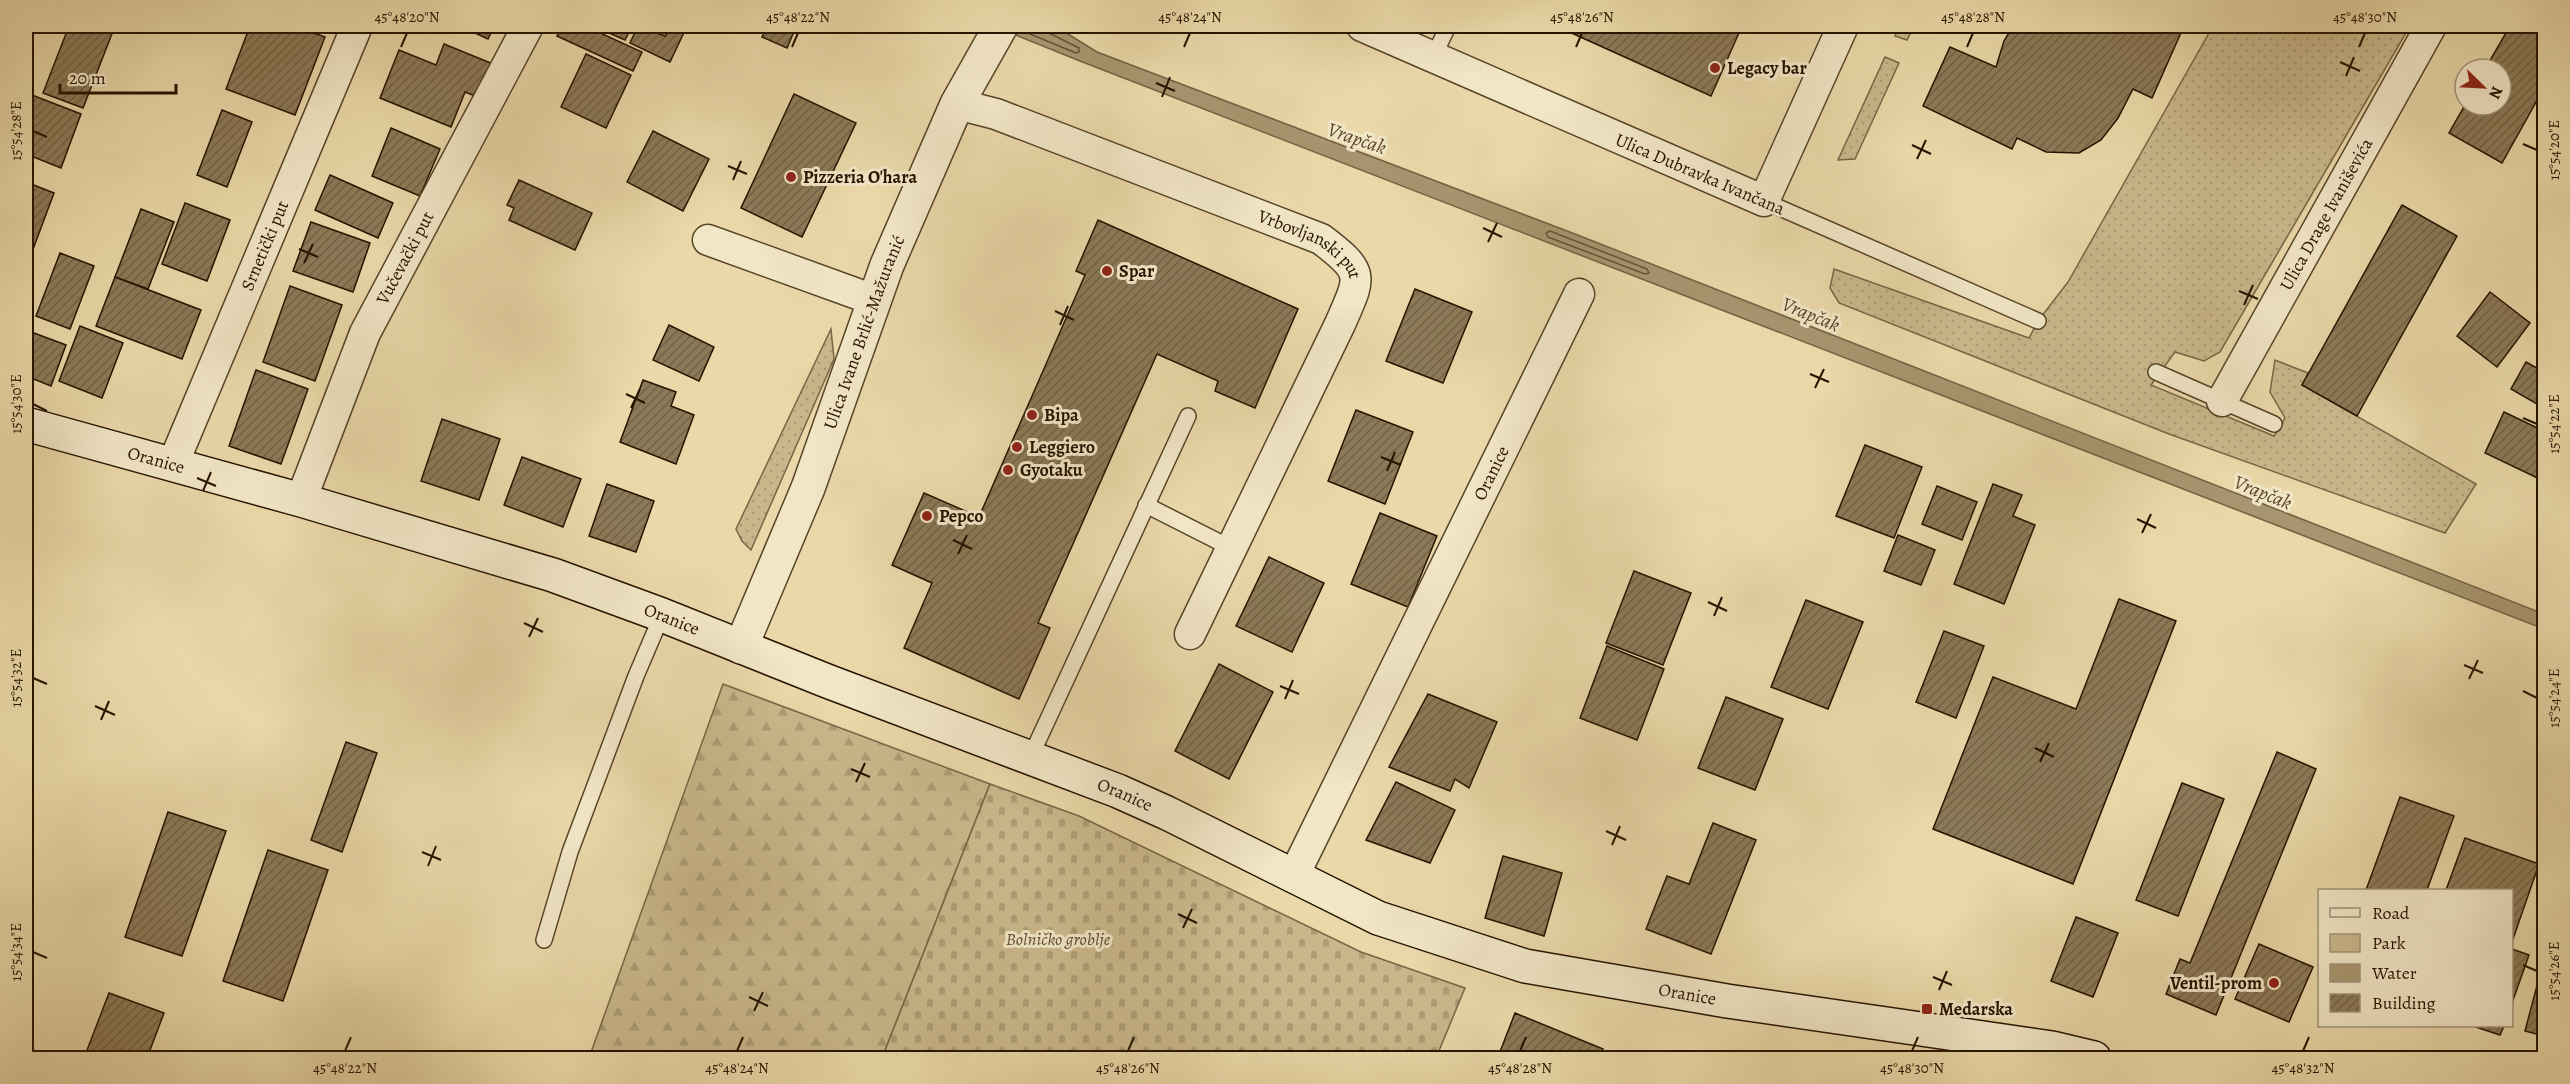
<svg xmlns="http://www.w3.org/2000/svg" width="2570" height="1084" font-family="Alegreya,serif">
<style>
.green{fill:url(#green-dots);stroke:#786546;stroke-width:1.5}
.forest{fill:url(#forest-firs);stroke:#786546;stroke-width:1.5}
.cemetery{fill:url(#cemetery-stones);stroke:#786546;stroke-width:1.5}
.water{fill:#a7956f;stroke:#736143;stroke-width:1.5}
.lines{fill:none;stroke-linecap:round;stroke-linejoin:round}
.shore{stroke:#665438;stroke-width:1.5}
.building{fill:url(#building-hatch);stroke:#261300;stroke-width:1.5}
.service-casing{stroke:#57442a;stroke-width:18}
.minor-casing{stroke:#57442a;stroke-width:33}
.tertiary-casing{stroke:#57442a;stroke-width:36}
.secondary-casing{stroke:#261300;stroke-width:36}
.service{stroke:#f1e6c6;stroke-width:15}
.minor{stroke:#f1e6c6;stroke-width:30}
.tertiary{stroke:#f1e6c6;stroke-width:33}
.secondary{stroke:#f1e6c6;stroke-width:33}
.ticks{fill:none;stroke:#261300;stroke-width:2}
.poi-dot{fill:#8f2418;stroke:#f1e6c6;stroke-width:2}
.labels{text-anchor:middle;stroke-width:6;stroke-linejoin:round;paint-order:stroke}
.poi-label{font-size:18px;font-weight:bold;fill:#261300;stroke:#f1e6c6;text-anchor:start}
.street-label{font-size:18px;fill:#261300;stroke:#f1e6c6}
.park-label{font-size:18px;font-style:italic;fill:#5f4c31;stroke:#f1e6c6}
.water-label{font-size:20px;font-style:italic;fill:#5a472c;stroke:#f1e6c6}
.neatline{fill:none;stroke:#261300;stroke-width:2}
.ticks-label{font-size:15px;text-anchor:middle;fill:#261300}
</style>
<defs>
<pattern id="green-dots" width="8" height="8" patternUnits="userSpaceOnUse" patternTransform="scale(1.5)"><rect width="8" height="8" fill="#c9b78b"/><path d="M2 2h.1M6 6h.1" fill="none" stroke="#ac9c76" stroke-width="1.8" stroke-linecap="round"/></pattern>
<pattern id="forest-firs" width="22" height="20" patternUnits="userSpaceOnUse" patternTransform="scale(1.5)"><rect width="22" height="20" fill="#c9b78b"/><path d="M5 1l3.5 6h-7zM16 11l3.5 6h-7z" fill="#ac9c76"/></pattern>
<pattern id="cemetery-stones" width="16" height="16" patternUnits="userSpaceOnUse" patternTransform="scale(1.5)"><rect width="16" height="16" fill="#c9b78b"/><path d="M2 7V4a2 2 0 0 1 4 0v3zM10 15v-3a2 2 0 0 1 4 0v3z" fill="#ac9c76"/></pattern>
<pattern id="building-hatch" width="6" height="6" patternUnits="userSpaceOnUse" patternTransform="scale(1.5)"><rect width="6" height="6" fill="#8c7957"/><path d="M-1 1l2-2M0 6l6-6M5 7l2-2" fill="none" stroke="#726246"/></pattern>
</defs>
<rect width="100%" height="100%" fill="#ead8a8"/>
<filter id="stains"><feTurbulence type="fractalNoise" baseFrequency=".00333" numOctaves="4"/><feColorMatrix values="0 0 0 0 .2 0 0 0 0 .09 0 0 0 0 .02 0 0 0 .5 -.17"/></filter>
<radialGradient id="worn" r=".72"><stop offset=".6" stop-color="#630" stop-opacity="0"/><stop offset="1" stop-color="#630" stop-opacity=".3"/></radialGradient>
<g class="green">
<polygon points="1899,26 1914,26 1907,40 1895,36"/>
<polygon points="2213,26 2410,26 2220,352 2204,361 2175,352 2151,385 2274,436 2285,418 2270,392 2275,360 2308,373 2302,385 2476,484 2445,533 2169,434 1839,303 1830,288 1834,269 2029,338 2038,321 2068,282"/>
<polygon points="1885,57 1899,63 1855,159 1838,160"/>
<polygon points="831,329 834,359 751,550 742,541 736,529"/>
</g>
<polygon class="forest" points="723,684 990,784 882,1058 589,1058"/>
<polygon class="cemetery" points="990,784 1079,816 1361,952 1465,988 1436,1058 882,1058"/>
<polygon class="water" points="993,26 1046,26 1068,34 1097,52 1575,234 2544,614 2544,629 1080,61"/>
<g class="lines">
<g class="shore">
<polyline points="1018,29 1076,53 1079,52 1079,48 1049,33 1047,26"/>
<polygon points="1550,231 1647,269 1649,273 1645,274 1548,237 1546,233"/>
</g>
</g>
<g class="building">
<polygon points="69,26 115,26 83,108 43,93"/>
<polygon points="250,26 294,26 325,37 295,115 226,89"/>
<polygon points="460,26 494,26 488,39"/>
<polygon points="561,26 585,26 642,52 633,71 557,36"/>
<polygon points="593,26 632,26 625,40"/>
<polygon points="638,26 665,36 670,26 687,26 670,62 630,43"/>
<polygon points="767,26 796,27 787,48 762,37"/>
<polygon points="1556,26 1742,26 1711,96"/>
<polygon points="2013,26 2184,26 2152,98 2133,89 2118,118 2101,140 2079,153 2046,152 2017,138 2012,149 1923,106 1950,47 1996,67 2004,41"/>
<polygon points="2510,26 2544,26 2544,88 2502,163 2449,133 2465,105 2501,105 2501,69 2485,69"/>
<polygon points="444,44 493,64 480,98 465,92 451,127 380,98 399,50 436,65"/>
<polygon points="586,54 631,75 606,128 561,107"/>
<polygon points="794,94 856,123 802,237 741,208"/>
<polygon points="32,95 81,114 61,168 26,154 26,112"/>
<polygon points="222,110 252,122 227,187 197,175"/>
<polygon points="391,128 440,149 420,196 372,176"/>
<polygon points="653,131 709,159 683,211 627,182"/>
<polygon points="330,175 393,203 378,238 315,210"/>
<polygon points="519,180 592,213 575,250 509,220 514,208 507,205"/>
<polygon points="26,182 54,193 26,268"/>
<polygon points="185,203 230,220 207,281 162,264"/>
<polygon points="2402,205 2457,236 2357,416 2302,385"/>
<polygon points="141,209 174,222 148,289 115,277"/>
<polygon points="1098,220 1298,309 1255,408 1215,391 1218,381 1157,354 1038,623 1050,628 1019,699 904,648 932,583 892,565 924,493 979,517 1085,275 1076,271"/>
<polygon points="311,222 370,243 353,292 293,271"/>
<polygon points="60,253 94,266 70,329 36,316"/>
<polygon points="115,277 201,310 182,359 96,326"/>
<polygon points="290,286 342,305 315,381 263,362"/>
<polygon points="1415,289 1472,312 1443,383 1386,361"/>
<polygon points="2490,292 2530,323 2497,367 2457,336"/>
<polygon points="669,325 714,347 699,381 653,360"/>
<polygon points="80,326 123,343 102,398 59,381"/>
<polygon points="26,330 66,345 51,386 26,376"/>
<polygon points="2526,362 2544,372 2544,408 2511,389"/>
<polygon points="256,370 308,389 281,464 229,446"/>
<polygon points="643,380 676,392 671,406 694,415 676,464 620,442"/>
<polygon points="1356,410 1413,432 1385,504 1328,481"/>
<polygon points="2504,412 2544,431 2544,481 2485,453"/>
<polygon points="442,419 500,439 479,500 421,481"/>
<polygon points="1865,445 1922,467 1894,538 1836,516"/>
<polygon points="522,457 581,479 563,527 504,505"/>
<polygon points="607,484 654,501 636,552 589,536"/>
<polygon points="1993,484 2022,495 2013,516 2035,525 2004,604 1954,584"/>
<polygon points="1937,486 1977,502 1962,540 1922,524"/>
<polygon points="1380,513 1437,536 1408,607 1351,584"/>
<polygon points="1898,535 1935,550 1921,585 1884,571"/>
<polygon points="1269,557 1324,583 1292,652 1236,626"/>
<polygon points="1634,571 1691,593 1663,665 1606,643"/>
<polygon points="2119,599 2176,621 2073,884 1933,829 1993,677 2076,709"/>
<polygon points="1806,600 1863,622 1828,709 1771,687"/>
<polygon points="1944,631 1984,646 1956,718 1916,702"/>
<polygon points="1607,646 1664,669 1637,740 1580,718"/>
<polygon points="1219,664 1273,692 1229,779 1175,751"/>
<polygon points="1428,694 1497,722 1469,788 1455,779 1450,791 1389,767"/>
<polygon points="1726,697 1783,719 1755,790 1698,768"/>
<polygon points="346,742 377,753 342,852 311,840"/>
<polygon points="2277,752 2316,769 2216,1015 2166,994 2180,959 2190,963"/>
<polygon points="1396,782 1455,810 1430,863 1366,840"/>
<polygon points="2182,783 2224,799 2178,916 2136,900"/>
<polygon points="2400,797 2454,816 2427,890 2366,890"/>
<polygon points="168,812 226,831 182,956 125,937"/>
<polygon points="1713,823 1756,840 1711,954 1646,929 1667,876 1689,884"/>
<polygon points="2465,838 2539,864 2512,942 2512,890 2446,890"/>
<polygon points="268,850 328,870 283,1001 223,981"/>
<polygon points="1503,856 1562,873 1544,936 1485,918"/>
<polygon points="2076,917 2118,933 2093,997 2051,981"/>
<polygon points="2259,944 2313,967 2289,1022 2235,999"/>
<polygon points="2512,949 2529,955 2512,1003"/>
<polygon points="2544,959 2544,1036 2525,1031"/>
<polygon points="109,993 164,1013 147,1058 84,1058"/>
<polygon points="1515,1013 1603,1049 1600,1058 1498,1057"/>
<polygon points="2473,1026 2504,1026 2500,1035"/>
</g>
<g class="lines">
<g class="service-casing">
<g id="service">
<polyline points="1433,58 1448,26"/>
<polyline points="1764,201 2038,321"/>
<polyline points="2156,372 2274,424"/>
<polyline points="1146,505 1231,548"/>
<polyline points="1030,758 1188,416"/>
<polyline points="544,940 570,852 636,676 662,615"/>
</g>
</g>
<g class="minor-casing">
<g id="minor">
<polyline points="1362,26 1764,201 1843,26"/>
<path id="s1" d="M957 104 996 114 1321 239C1366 273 1361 276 1340 324L1190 634"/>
<polyline points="708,240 874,300"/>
<path id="s2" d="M2222 401 2431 26"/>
<path id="s3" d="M173 464 357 26"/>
<path id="s4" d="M301 500 365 333 528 26"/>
<path id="s5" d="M1295 878 1301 861 1579 294"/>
</g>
</g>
<g class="tertiary-casing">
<g id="tertiary">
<path id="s6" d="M741 647 808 488 887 265 957 104 1001 26"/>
</g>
</g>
<g class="secondary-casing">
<g id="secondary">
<path id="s7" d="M26 424 301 500 553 575 662 615 827 681 1118 791 1167 813 1378 918 1525 966 1727 1001 2052 1048 2094 1058"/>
</g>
</g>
<use href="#service" class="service"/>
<use href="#minor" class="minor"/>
<use href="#tertiary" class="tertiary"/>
<use href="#secondary" class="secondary"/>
</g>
<path class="ticks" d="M401 47 407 33M792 47 798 33M1184 47 1190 33M1576 47 1582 33M1967 47 1973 33M2359 47 2365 33M2340 62 2360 71M2346 76 2354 57M1156 83 1175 91M1162 97 1170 77M33 131 47 137M2523 144 2537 150M1912 145 1931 154M1917 159 1926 140M728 166 747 174M733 180 741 161M1483 228 1502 237M1488 242 1497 223M299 249 318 257M304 263 313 244M2239 291 2258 299M2244 305 2253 285M1055 311 1074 320M1060 325 1068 306M1810 374 1829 382M1815 388 1824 369M626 394 645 403M33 404 47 411M631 408 640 389M2523 418 2537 424M1381 457 1401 465M1387 471 1395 452M197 478 216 486M203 491 211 472M2137 519 2156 528M2142 533 2151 514M953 540 972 549M958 554 967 535M1708 602 1727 611M1714 616 1722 597M524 623 543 632M529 637 538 618M2464 665 2483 673M33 678 47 684M2469 679 2478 660M1280 686 1299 694M2523 691 2537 698M1285 699 1293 680M95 706 115 715M101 720 109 701M2035 748 2054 757M2040 762 2049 743M851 769 870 777M856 782 865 763M1606 831 1626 840M1612 845 1620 826M422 852 441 860M428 866 436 846M1178 914 1197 923M1183 928 1192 909M33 952 47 958M2523 965 2537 971M1933 977 1952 985M1939 990 1947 971M749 997 768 1006M754 1011 763 992M345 1051 351 1037M737 1051 743 1037M1128 1051 1134 1037M1520 1051 1526 1037M1912 1051 1918 1037M2303 1051 2309 1037"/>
<g class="poi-dot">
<circle cx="1715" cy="68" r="6"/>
<circle cx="791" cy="177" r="6"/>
<circle cx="1107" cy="271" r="6"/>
<circle cx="1032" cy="415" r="6"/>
<circle cx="1017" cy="447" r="6"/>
<circle cx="1008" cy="470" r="6"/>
<circle cx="927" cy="516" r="6"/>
<circle cx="2274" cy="983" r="6"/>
<rect x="1921" y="1003" width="12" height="12" rx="3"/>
</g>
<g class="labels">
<g class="poi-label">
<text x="1727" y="74">Legacy bar</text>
<text x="803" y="183">Pizzeria O'hara</text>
<text x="1119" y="277">Spar</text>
<text x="1044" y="421">Bipa</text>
<text x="1029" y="453">Leggiero</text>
<text x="1020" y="476">Gyotaku</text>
<text x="939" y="522">Pepco</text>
<text x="2262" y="989" text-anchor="end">Ventil-prom</text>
<text x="1939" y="1015">Medarska</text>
</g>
<g class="street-label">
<text transform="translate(1700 174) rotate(23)" y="6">Ulica Dubravka Ivančana</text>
<text dy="6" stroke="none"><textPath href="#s2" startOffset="214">Ulica Drage Ivaniševića</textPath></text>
<text dy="6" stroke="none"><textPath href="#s3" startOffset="237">Srnetički put</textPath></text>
<text dy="6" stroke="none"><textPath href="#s1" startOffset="382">Vrbovljanski put</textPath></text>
<text dy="6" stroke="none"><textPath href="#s4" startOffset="264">Vučevački put</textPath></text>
<text dy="6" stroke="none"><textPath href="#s6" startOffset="338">Ulica Ivane Brlić-Mažuranić</textPath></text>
<text dy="6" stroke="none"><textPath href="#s7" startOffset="135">Oranice</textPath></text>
<text dy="6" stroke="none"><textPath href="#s5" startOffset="450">Oranice</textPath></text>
<text dy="6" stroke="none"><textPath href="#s7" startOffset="675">Oranice</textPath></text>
<text dy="6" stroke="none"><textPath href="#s7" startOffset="1161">Oranice</textPath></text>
<text dy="6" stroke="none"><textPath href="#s7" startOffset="1762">Oranice</textPath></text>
</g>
<g class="park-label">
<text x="1058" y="945">Bolničko groblje</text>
</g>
<g class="water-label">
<text transform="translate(1357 138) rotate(19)" y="7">Vrapčak</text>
<text transform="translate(1811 314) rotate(22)" y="7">Vrapčak</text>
<text transform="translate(2263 492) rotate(22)" y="7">Vrapčak</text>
</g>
</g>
<rect width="2570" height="1084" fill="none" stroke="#ead8a8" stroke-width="66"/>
<rect x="2318" y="889" width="195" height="138" fill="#f1e6c6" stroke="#a09277" stroke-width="1.5"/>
<rect x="2330" y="908" width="30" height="9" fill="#f1e6c6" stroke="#a09277" stroke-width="1.5"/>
<text x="2372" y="919" font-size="18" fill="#261300">Road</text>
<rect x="2330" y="934" width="30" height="18" fill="#c9b78b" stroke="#a09277" stroke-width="1.5"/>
<text x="2372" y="949" font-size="18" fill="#261300">Park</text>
<rect x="2330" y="964" width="30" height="18" fill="#a7956f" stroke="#a09277" stroke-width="1.5"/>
<text x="2372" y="979" font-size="18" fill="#261300">Water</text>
<rect x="2330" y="994" width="30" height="18" fill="url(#building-hatch)" stroke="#a09277" stroke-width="1.5"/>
<text x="2372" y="1009" font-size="18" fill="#261300">Building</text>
<g transform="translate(2483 87) rotate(114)"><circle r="28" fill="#f1e6c6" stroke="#a09277" stroke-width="1.5"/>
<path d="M0-4.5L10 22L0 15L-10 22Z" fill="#8f2418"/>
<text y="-9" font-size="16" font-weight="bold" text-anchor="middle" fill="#261300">N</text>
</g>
<path d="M60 84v9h116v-9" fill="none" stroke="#261300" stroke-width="3"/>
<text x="69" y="84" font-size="18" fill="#261300" stroke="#f1e6c6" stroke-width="4.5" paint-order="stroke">20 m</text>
<rect x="33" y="33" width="2504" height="1018" class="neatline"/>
<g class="ticks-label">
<text x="407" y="22">45°48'20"N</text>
<text x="798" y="22">45°48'22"N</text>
<text x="1190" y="22">45°48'24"N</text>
<text x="1582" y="22">45°48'26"N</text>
<text x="1973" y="22">45°48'28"N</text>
<text x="2365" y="22">45°48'30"N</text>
<text transform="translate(16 131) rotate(-90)" y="5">15°54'28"E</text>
<text transform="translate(2554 150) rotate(-90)" y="5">15°54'20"E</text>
<text transform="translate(16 404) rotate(-90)" y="5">15°54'30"E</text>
<text transform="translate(2554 424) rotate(-90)" y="5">15°54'22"E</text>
<text transform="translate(16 678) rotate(-90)" y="5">15°54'32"E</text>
<text transform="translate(2554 698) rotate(-90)" y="5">15°54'24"E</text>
<text transform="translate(16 952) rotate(-90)" y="5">15°54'34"E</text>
<text transform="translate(2554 971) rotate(-90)" y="5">15°54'26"E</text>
<text x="345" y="1073">45°48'22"N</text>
<text x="737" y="1073">45°48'24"N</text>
<text x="1128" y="1073">45°48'26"N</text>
<text x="1520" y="1073">45°48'28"N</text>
<text x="1912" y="1073">45°48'30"N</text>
<text x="2303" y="1073">45°48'32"N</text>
</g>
<rect width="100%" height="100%" filter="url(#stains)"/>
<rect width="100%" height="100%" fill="url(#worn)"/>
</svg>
